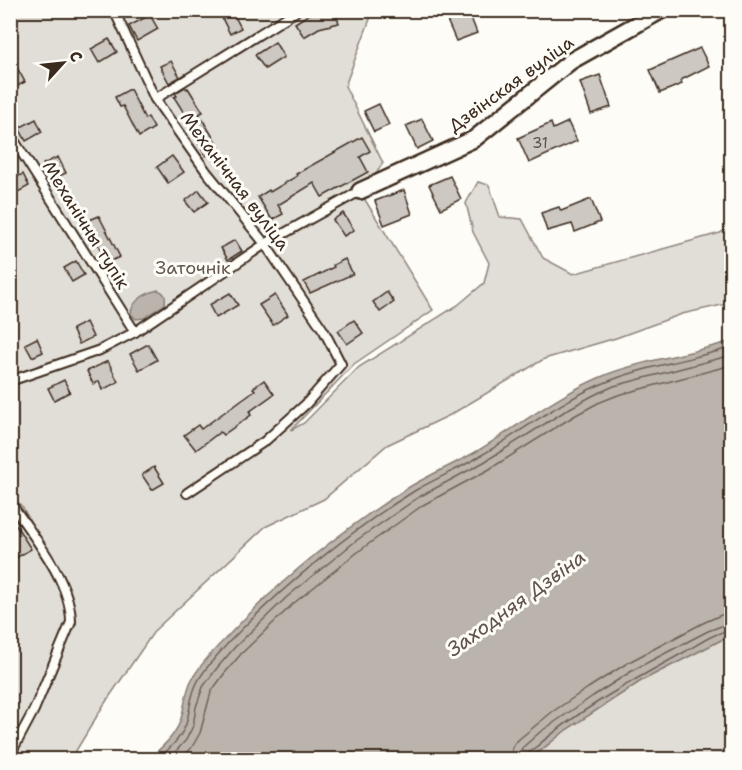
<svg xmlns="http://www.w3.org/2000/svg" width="742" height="770" font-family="'Shantell Sans',sans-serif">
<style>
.green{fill:#e1ded7;stroke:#8e847a;stroke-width:1.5}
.water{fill:#bbb4ad;stroke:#887d74;stroke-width:1.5}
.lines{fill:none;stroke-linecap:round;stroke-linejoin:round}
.shore{stroke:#6e6157;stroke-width:1.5}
.building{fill:#cdc8c2;stroke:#3b2a1e;stroke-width:1.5}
.service-casing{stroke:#3b2a1e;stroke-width:12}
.minor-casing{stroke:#3b2a1e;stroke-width:20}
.service{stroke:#fdfcf7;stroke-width:8}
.minor{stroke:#fdfcf7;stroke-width:15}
.labels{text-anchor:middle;stroke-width:6;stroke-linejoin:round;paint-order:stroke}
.number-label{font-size:15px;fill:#605247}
.street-label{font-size:18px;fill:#3b2a1e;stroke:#fdfcf7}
.park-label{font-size:18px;fill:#64574c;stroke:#fdfcf7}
.water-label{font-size:20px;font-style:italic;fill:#615349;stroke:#fdfcf7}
</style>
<rect width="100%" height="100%" fill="#fdfcf7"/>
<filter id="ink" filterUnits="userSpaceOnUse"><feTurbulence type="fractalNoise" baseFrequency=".0167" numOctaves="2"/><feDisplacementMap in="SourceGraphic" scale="12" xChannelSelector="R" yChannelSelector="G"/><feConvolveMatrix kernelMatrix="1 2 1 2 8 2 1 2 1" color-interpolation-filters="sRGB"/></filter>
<g filter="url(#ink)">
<g class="green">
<polygon points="11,11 373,11 345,86 383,163 362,195 433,310 354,364 291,430 304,423 359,367 458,305 484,283 489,263 473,232 466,203 478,182 489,185 500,217 522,219 543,258 573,274 720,233 731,227 731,303 682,314 616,338 544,359 450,415 387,445 324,499 265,527 155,630 103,706 71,759 11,759 10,508 45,548 23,508 11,494"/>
<polygon points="731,635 731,759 530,760 566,730 641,681"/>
</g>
<g class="water">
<path d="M158 290C165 293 166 296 165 304L144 318 136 319 131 314C131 301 146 293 158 290Z"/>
<path d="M731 341V635L641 681 566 730 530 759H149C157 751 168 743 174 733 185 718 183 698 191 681 199 666 213 651 225 639 279 581 344 528 411 486 433 473 457 463 479 450 521 424 562 392 608 374 648 359 691 354 731 341Z"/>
</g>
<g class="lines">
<g class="shore">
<path d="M158 760C168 749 181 739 186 724 190 711 190 698 196 685 203 669 218 655 229 642 281 588 352 529 416 490 437 478 459 469 480 456 523 431 562 399 609 381 648 365 691 360 732 347"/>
<polyline points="168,760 186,740 193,726 196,707 203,687 217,668 235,647 288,596 357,540 419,497 484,462 570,408 594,395 614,386 732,355"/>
<polyline points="181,760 192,747 200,733 211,692 224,674 241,654 294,603 363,548 423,505 488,470 574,416 598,403 618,395 732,365"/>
<polyline points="510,760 512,748 518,740 552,712 588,688 629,662 703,623 721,615 732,613"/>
<polyline points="519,760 522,748 540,732 593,696 635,669 708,631 732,622"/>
<path d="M526 760 529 753C575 712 628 683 681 654 696 646 714 632 732 630"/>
</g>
</g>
<g class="building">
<polygon points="316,10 335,10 339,23 319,28 304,37 295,23"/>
<polygon points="464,10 468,10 477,33 456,41 446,18"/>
<polygon points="233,13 241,28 230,34 222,18"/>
<polygon points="150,15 158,29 137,41 129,26"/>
<polygon points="109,39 117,52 99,63 91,49"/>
<polygon points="275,42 284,57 265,69 255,55"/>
<polygon points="700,48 709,66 681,80 682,84 660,93 650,70"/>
<polygon points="10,55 25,82 10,90"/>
<polygon points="171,61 180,77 169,83 160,66"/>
<polygon points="600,75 611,107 591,114 580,82"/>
<polygon points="185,87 187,89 188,88 203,112 199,114 219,147 206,156 198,142 201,140 174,97 177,96 175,93"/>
<polygon points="130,89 145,119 148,117 154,128 139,137 123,106 120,107 115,97"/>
<polygon points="379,104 389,125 374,132 364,111"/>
<polygon points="36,119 42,132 26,141 19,128"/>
<polygon points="422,119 433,141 417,149 406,126"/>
<polygon points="568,122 577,141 529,163 518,138 551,123 553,129"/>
<polygon points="362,137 370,151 360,157 368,172 322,197 314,183 278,205 283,214 272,220 258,197 269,190 270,192 297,176 296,174"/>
<polygon points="172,156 184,172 168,183 157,167"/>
<polygon points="58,157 66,173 51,180 43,164"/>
<polygon points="23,174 29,186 16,193 10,180"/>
<polygon points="450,176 461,199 441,209 429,185"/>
<polygon points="199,190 208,202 194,212 185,201"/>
<polygon points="404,190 412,214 384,225 375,201"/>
<polygon points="591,199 600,222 575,232 572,224 547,231 541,213 559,207 561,211"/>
<polygon points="343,213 354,230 344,236 333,220"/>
<polygon points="99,216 120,257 106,263 93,233 88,236 82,223"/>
<polygon points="235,240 242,251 228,260 221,248"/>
<polygon points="345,259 353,274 310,293 304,282 334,267 333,265"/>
<polygon points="76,261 84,275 72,282 64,268"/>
<polygon points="387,292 394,302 380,312 373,302"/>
<polygon points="230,293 238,305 216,318 209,305"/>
<polygon points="275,295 288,315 273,325 259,305"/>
<polygon points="354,320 363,333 347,344 338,331"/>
<polygon points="86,322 93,337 79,344 72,329"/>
<polygon points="37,338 43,352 32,357 25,344"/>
<polygon points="148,344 157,360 139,370 130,354"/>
<polygon points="108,361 118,382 102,390 99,381 93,384 87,371"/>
<polygon points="64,380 70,392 54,400 48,388"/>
<polygon points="264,380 274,394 249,412 251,415 223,435 220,432 196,450 184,435 198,425 201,429 255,390 253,388"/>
<polygon points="154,467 164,483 152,490 142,475"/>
<polygon points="10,516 31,549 16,558 10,548"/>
</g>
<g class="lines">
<g class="service-casing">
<g id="service">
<polyline points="114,10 155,99 206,171 265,244 324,331 341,364 306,404 265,441 187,493"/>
<polyline points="155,99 295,12"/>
<polyline points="10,134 135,332"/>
<polyline points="10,381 100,350 135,332 265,244 360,191"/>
<path d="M10 502C33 536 71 581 71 622L34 710 10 755"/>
</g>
</g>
<g class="minor-casing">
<polyline id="minor" points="360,191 474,139 571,61 662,10"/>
</g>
<use href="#service" class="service"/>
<use href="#minor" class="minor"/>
</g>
</g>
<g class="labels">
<g class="number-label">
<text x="540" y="148">31</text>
</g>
<g class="street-label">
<text transform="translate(511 84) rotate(-36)" y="6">Дзвінская вуліца</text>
<text transform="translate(235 181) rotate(53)" y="6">Механічная вуліца</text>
<text transform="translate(86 225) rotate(58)" y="6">Механічны тупік</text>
</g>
<g class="park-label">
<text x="193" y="274">Заточнік</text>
</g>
<g class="water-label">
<text transform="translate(516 603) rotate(-36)" y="7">Заходняя Дзвіна</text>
</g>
</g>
<rect width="742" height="770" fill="none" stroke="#fdfcf7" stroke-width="36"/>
<rect x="18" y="18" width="706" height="734" fill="none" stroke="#3b2a1e" stroke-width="2" filter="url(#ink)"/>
<g transform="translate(63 63) rotate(63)" stroke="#fdfcf7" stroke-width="4.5" paint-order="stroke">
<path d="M0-4.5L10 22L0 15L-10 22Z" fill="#3b2a1e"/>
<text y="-9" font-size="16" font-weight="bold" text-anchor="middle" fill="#3b2a1e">С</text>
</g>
</svg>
